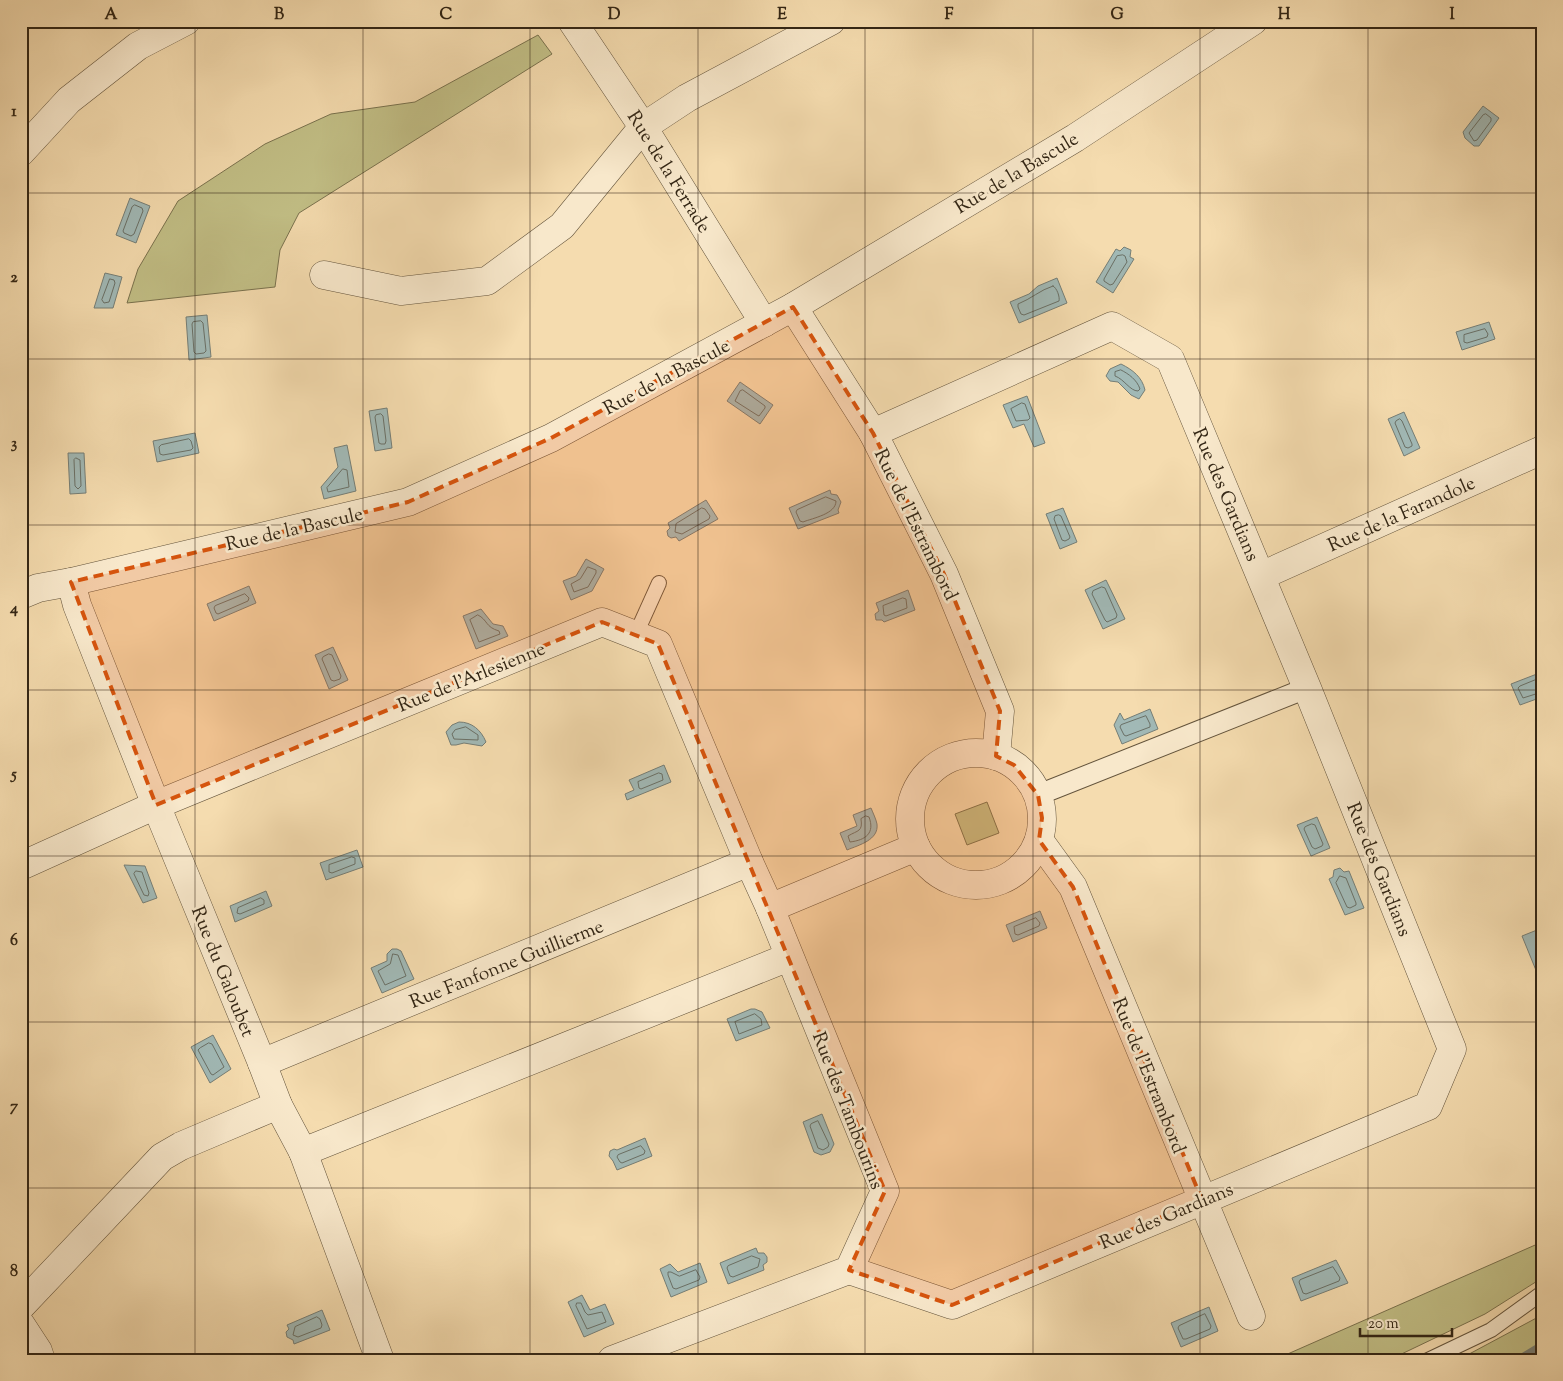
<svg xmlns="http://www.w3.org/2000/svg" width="1563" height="1381" font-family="'Sorts Mill Goudy',serif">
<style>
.grass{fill:#c2bf86;stroke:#7a724e}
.water{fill:#a1b9b6;stroke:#757e76}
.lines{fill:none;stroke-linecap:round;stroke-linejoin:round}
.shore{stroke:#6a7066;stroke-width:1}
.stream{stroke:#757e76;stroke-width:9}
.service-casing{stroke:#64543c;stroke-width:16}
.pedestrian-casing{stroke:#64543c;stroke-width:22}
.minor-casing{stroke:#64543c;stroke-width:29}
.service{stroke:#f8e8cb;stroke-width:14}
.pedestrian{stroke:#f8e8cb;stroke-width:20}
.minor{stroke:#f8e8cb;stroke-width:28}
.marked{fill:#d6540d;fill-opacity:0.2;stroke:#d6540d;stroke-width:4;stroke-dasharray:10 6;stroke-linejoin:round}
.grid{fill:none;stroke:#332615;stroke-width:1;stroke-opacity:0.55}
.labels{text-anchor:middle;stroke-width:5;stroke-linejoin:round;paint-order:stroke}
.street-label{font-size:19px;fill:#332615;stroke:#f8e8cb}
.neatline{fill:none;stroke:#332615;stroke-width:2}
.grid-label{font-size:16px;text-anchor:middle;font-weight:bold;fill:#332615}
</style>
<rect width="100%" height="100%" fill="#f5dcaf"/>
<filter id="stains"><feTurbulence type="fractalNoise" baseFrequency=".004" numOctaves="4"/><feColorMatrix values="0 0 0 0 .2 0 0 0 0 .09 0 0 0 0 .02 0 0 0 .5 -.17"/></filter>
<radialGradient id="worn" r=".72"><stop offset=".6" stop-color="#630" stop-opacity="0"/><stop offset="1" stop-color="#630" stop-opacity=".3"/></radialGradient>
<g class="grass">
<polygon points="538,35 552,54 299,213 280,250 275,287 127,303 138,269 178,201 265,144 331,114 415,102"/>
<polygon points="987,802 999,833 967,845 955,814"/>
<polygon points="1542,1242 1542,1278 1485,1314 1389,1360 1274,1360"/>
<polygon points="1542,1315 1542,1360 1458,1360"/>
</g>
<g class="water">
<polygon points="1483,106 1499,118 1479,146 1474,146 1465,138 1463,132"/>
<polygon points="130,198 150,206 136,243 116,235"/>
<polygon points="1124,247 1131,250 1130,257 1134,259 1113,293 1096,282 1116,249 1120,251"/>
<polygon points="105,273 122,277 113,308 94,308"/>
<polygon points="1057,278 1067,303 1019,323 1010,302 1029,294 1038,286"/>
<polygon points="207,315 211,357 189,360 186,317"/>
<polygon points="1489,322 1495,339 1462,350 1456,332"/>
<path d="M1121 364C1133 370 1142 377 1145 390L1139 399 1131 395 1118 382 1110 381 1106 376 1110 369Z"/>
<polygon points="740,382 773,405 760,424 727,401"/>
<polygon points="1027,396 1045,443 1034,447 1024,424 1013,428 1003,405"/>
<polygon points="387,408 392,448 375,451 369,411"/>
<polygon points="1404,412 1420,448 1404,456 1388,419"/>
<polygon points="195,433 199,453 157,462 153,441"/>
<polygon points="347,445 356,491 324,499 321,487 338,467 334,448"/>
<polygon points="68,453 84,453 86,493 70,494"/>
<polygon points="830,490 831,494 837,495 841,502 838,510 839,513 798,529 789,508"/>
<polygon points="706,500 718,519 679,541 676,537 671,538 668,536 667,531 670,528 668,523"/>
<polygon points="1063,508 1077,542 1060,549 1046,514"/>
<polygon points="586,559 604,569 592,591 571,600 563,581 576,576"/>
<polygon points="1106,580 1125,619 1103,629 1085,590"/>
<polygon points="249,586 256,603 214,621 207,604"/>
<polygon points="908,590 915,610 884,622 882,620 876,620 875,614 879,611 876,603"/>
<polygon points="481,609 493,624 503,626 508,636 476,649 463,616"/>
<polygon points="333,647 348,680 329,689 315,655"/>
<polygon points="1542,672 1542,697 1520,705 1511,684"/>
<polygon points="1150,709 1158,729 1122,744 1114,725 1120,713 1124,720"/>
<path d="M459 722C472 722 481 730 486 742L482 746 464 743 456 745H451L446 732 452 725Z"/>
<polygon points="664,765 671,782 627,800 625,794 634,790 629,780"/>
<path d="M871 808C873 813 876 819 877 824 879 840 859 845 847 850L840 833 857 826 853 815Z"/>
<polygon points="1317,817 1330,848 1311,856 1297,825"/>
<polygon points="357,850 363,867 326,880 320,863"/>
<polygon points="124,865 145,866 157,898 143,903"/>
<polygon points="1340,868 1344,872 1349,871 1364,908 1345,915 1329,879 1333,877 1334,870"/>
<polygon points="266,891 272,906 235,922 230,906"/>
<polygon points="1040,911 1047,928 1013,942 1006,925"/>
<polygon points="1542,928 1542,985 1522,936"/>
<polygon points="392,949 397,949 401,951 414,979 382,993 371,968 387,961 387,954"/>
<polygon points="751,1009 755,1009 762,1012 770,1028 736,1041 727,1019"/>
<polygon points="213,1035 231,1069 210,1083 191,1047"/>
<polygon points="822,1114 834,1144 830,1152 821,1155 814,1152 803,1122"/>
<polygon points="645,1138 652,1156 617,1170 613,1161 609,1156 610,1151 614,1149 617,1150"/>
<polygon points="756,1248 758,1253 764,1253 767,1257 767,1262 763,1265 764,1270 728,1284 720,1263"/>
<polygon points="1336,1260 1348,1283 1301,1301 1292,1278"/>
<polygon points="700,1263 707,1282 671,1297 660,1269 670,1264 678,1272"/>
<polygon points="582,1295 590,1310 605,1304 614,1324 584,1337 568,1302"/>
<polygon points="1209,1307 1218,1331 1181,1347 1171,1323"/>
<polygon points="322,1310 330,1330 294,1344 293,1340 287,1337 286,1332 289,1329 287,1325"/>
</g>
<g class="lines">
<g class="shore">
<polygon points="1486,114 1491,118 1491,121 1477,140 1474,141 1469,133 1483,115"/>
<polygon points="135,205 142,208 143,211 134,234 131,236 124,233 123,231 132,207"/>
<polygon points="1123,255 1125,256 1127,262 1113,284 1110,285 1104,281 1104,279 1117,256"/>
<polygon points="110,279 114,280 115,283 109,302 104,303 102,300"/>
<path d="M1053 286C1057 288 1060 297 1059 301L1024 315 1021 314 1018 307V304C1031 299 1040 290 1053 286Z"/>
<polygon points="201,321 203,323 206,351 204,353 196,354 194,352 192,324 193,322"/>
<polygon points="1485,329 1488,334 1487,337 1467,343 1464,342 1464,335"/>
<path d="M1121 370C1129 374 1137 380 1140 389L1138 391C1130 391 1124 379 1115 376V372Z"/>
<polygon points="743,390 765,406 765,408 759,416 757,415 735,401 740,391"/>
<polygon points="1022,403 1025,404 1030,418 1028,420 1016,421 1011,409"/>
<polygon points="381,414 383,416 386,441 385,444 381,444 379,443 375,417 376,415"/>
<polygon points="1400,419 1402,421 1412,444 1412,446 1408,448 1405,447 1395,423 1396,421"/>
<polygon points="189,439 191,441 193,448 191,450 163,455 160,454 159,447 161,445"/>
<polygon points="76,458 80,460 81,486 78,489 75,486 74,460"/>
<polygon points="343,469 347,470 349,487 328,492 327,488"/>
<path d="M826 497 836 501C836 514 813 518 803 522L800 521 796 512 797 510Z"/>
<polygon points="702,508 705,509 710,516 709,519 682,534 675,532 676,524"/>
<polygon points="1059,515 1061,516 1070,537 1069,539 1065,541 1062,540 1054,519 1055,516"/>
<polygon points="588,567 596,570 596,573 588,587 574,592 571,584 580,579"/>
<polygon points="1102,587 1105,588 1117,615 1116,618 1107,622 1105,620 1092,594 1093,591"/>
<polygon points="245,594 249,598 248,601 218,614 216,613 214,608 215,606"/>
<polygon points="903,598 906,599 907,608 886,616 884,615 883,606"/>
<path d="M478 615C488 620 485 627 499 631L500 634 479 642 470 620Z"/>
<polygon points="329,654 332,655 341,676 340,679 334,681 331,680 322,659 323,657"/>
<polyline points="1542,677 1520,686 1518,688 1523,698 1542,692"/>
<polygon points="1146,716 1150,724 1150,727 1126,736 1124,735 1120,727 1121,725"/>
<polygon points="466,727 478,735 478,740 454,739 452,734 455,730"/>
<polygon points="659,773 662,774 663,780 641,789 639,788 638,782"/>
<path d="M866 816 869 817C875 833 866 840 850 842L848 836C858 830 863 832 861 819Z"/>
<polygon points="1312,824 1315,825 1323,844 1322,846 1315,849 1312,847 1304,829 1305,827"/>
<polygon points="352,857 355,858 355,864 332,873 329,872 329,865"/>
<polygon points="136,871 142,872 149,893 148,896 144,895 134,874"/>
<polygon points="1340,876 1346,878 1356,903 1356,905 1350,908 1347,907 1336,883"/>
<polygon points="261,898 264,900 264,904 240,914 237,913 238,908"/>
<polygon points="1036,918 1040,923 1039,926 1018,935 1015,934 1014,927"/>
<polygon points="393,954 398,955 406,976 385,985 378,971 390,964"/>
<polygon points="755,1014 761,1019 762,1025 739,1034 735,1022"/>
<polygon points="209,1043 212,1044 224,1067 213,1075 211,1074 198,1050 200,1048"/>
<polygon points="818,1121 829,1144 828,1147 823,1150 818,1148 810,1126 811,1124"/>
<polygon points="641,1146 645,1151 644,1154 622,1163 620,1162 617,1157 618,1155"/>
<polygon points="752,1256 760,1259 758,1267 733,1277 730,1276 727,1268 728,1266"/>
<polygon points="1333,1267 1340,1278 1339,1281 1306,1294 1303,1293 1299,1282 1300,1280"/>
<polygon points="696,1270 700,1277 699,1280 676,1289 673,1288 668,1275 668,1272 671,1272 679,1276"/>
<polygon points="577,1303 581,1303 585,1312 588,1315 602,1312 606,1322 587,1329 576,1306"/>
<polygon points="1205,1314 1211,1326 1210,1329 1186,1339 1183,1339 1178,1328 1179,1326"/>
<polygon points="317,1317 320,1319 322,1325 321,1328 298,1337 293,1335 295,1327"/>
</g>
<polyline class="stream" points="1519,1360 1542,1346"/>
<g class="service-casing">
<g id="service">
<polyline points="636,634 659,583"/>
<polyline points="1428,1360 1491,1330 1542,1293"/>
</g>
</g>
<g class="pedestrian-casing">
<polyline id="pedestrian" points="1038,795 1307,688"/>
</g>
<g class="minor-casing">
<g id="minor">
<polyline points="572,21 643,127 764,323"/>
<polyline points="21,152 69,100 138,46 186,21"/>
<polyline points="324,275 401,291 487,281 562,226 643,127 687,98 831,21"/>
<polyline points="793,307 873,433 944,574 1000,711 996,756"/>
<polyline points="1261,576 1542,450"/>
<polyline points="71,582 77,605 156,805 262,1063 278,1105 303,1152 380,1360"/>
<polyline points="21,595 38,588 71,582 408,502 551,438 793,307 1075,138 1253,21"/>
<circle cx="976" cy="819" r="66"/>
<polyline points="1039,840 1073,887 1251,1316"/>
<polyline points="21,866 156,805 602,622 658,644 749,862 770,908 885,1191 849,1270 612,1360"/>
<polyline points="770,908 916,847"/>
<polyline points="262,1063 749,862"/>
<polyline points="303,1152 789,957"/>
<polyline points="849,1270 952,1305 1428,1106 1452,1049 1307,688 1170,359 1112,326 873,433"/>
<polyline points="21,1306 162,1157 181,1146 278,1105"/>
<polyline points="21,1325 38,1351 41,1360"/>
</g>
</g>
<use href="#service" class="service"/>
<use href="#pedestrian" class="pedestrian"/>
<use href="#minor" class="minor"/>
</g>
<path class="marked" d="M793 307 873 433 944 574 1000 711 996 756 1014 765 1038 795 1042 818 1039 840 1073 887 1202 1200 952 1305 849 1270 885 1191 658 644 602 622 156 805 71 582 408 502 551 438Z"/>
<path class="grid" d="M195 21V1360M363 21V1360M530 21V1360M698 21V1360M865 21V1360M1033 21V1360M1200 21V1360M1368 21V1360M21 193H1542M21 359H1542M21 525H1542M21 690H1542M21 856H1542M21 1022H1542M21 1188H1542"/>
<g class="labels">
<g class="street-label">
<text transform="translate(670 171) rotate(58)" y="7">Rue de la Ferrade</text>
<text transform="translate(1016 172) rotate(-31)" y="7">Rue de la Bascule</text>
<text transform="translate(666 376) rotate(-28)" y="7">Rue de la Bascule</text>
<text transform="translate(1227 494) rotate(67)" y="7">Rue des Gardians</text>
<text transform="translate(1401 513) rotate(-24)" y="7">Rue de la Farandole</text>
<text transform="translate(917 524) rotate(64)" y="7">Rue de l'Estrambord</text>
<text transform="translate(294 528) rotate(-13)" y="7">Rue de la Bascule</text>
<text transform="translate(471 676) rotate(-22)" y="7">Rue de l'Arlesienne</text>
<text transform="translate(1380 869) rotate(68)" y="7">Rue des Gardians</text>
<text transform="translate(506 963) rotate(-22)" y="7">Rue Fanfonne Guillierme</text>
<text transform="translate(224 971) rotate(68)" y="7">Rue du Galoubet</text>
<text transform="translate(1150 1075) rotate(68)" y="7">Rue de l'Estrambord</text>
<text transform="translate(849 1110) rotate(69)" y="7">Rue des Tambourins</text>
<text transform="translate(1166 1215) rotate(-23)" y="7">Rue des Gardians</text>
</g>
</g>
<rect width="1563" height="1381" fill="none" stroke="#f5dcaf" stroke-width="55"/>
<path d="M1360 1328v8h92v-8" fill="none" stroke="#332615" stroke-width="2.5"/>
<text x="1368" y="1328" font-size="15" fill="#332615" stroke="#f8e8cb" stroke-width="4" paint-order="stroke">20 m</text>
<rect x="28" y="28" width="1508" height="1326" class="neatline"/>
<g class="grid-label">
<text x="111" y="19">A</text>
<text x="279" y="19">B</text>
<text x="446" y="19">C</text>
<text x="614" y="19">D</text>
<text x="782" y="19">E</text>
<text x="949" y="19">F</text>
<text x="1117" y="19">G</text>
<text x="1284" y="19">H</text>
<text x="1452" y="19">I</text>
<text x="14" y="116">1</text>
<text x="14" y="282">2</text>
<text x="14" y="448">3</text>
<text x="14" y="613">4</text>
<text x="14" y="779">5</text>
<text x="14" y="945">6</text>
<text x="14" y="1111">7</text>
<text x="14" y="1276">8</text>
</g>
<rect width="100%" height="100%" filter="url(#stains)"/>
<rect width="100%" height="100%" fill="url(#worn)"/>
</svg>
